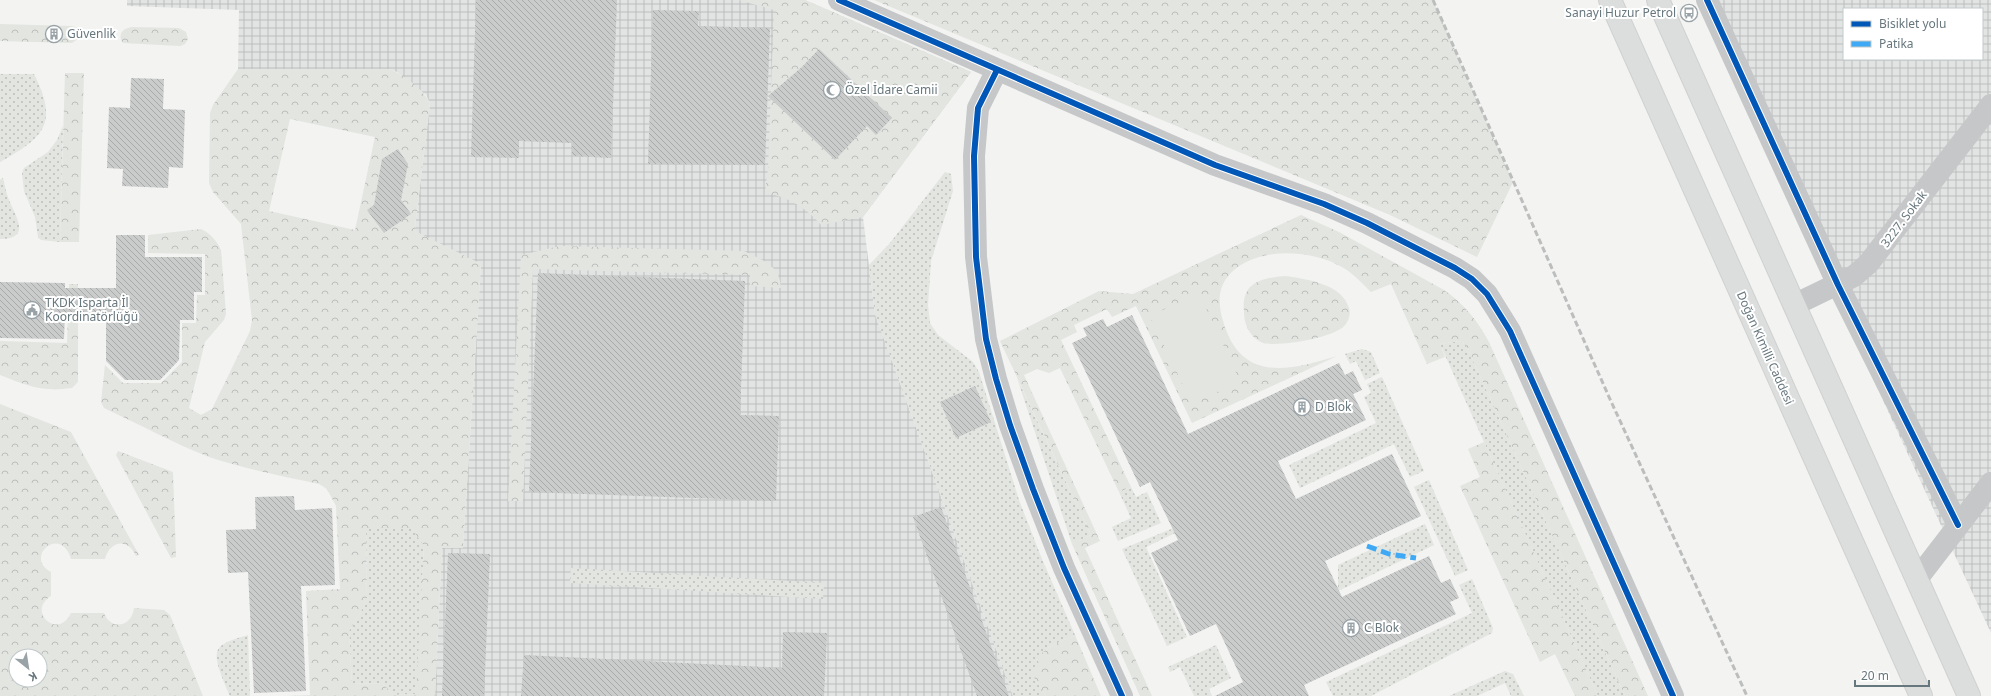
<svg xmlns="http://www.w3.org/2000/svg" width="1991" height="696" font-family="'Noto Sans',sans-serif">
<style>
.industrial{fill:url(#industrial-grid);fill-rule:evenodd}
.grass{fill:url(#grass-dots)}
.forest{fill:url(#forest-crowns);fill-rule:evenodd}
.garden{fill:#e2e5e0}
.building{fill:url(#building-back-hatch)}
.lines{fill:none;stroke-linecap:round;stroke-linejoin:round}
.secondary-casing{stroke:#cfd0d0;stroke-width:24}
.street{stroke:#c6c7c8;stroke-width:22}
.secondary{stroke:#dcdddd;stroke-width:22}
.rail{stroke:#bcbdbd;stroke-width:3;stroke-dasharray:6 3;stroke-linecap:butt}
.quiet{stroke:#3fa9f5;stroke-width:5;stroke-dasharray:10 5;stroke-linecap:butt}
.cycleway-casing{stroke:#fff;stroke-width:8}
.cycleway{stroke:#0057b8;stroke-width:6}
.labels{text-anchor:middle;stroke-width:4;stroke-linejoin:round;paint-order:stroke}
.poi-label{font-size:12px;fill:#67777e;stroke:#fff;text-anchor:start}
.street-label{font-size:12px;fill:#67777e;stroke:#fff}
</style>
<defs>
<pattern id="industrial-grid" width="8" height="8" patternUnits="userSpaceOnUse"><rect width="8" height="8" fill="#e2e4e3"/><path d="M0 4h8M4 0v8" fill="none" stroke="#bbbebd"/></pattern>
<pattern id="grass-dots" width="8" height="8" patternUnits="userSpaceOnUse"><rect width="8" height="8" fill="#e2e5e0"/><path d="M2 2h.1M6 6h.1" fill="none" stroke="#bbbebb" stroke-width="1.8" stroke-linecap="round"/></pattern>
<pattern id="forest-crowns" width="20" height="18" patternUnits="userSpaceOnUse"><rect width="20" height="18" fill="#e2e5e0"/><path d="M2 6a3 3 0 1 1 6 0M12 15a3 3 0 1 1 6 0" fill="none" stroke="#bbbebb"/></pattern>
<pattern id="building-back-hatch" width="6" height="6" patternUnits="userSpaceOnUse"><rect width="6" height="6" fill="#cacbcb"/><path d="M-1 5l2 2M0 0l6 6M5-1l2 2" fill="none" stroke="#a8aaaa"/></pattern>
</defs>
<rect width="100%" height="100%" fill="#f3f3f2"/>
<g class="industrial">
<polygon points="127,0 805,0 971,72 863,217 875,314 1013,696 435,696 442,547 463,548 481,264 418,233 415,227 430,103 426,95 397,72 389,69 238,69 239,10 127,6"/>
<path d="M1697 0H1991V633ZM1844 9H1982V59H1844Z"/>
</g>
<g class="grass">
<path d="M0 74H34C59 124 44 137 0 162Z"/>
<polygon points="63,126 60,242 41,240 38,237 35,217 24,191 22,173 24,168 48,152 57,140"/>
<polygon points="945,172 951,174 953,191 931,261 928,305 930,323 938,335 973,362 979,372 1019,500 1042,559 1075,635 1049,647 1042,653 1033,676 1046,696 1013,696 875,314 869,265 890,243"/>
<path d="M3 178C5 186 6 193 9 200 16 217 32 239 0 239V180Z"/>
<polygon points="1459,341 1466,345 1625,696 1598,696 1440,344"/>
<polygon points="1362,349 1371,352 1380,373 1365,380 1356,361 1350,364 1345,354"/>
<polygon points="1382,377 1424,471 1410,477 1394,444 1300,488 1289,465 1376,423 1364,397 1371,393 1367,384"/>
<polygon points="1017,378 1091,535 1072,544"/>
<polygon points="1429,480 1468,570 1455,576 1414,487"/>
<polygon points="1131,487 1136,497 1147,492 1161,523 1118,541 1112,527 1131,518 1119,492"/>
<polygon points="1186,523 1188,527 1146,547 1187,637 1167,646 1122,549"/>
<polygon points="1425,524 1434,545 1338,591 1338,565"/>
<polygon points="366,528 412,529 424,545 417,694 394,695 383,684 352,683 349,631 367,601"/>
<polygon points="571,568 824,583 823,599 570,583"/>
<polygon points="1472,579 1493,628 1492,633 1371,696 1333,696 1326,682 1472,613 1459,585"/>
<path d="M248 635 250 696H230C226 686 211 657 219 648 225 641 239 638 248 635Z"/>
<polygon points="1216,645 1231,678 1209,689 1212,696 1194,696 1180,667 1170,672 1168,667"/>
<polygon points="1505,671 1513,674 1524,696 1511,696 1505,683 1477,696 1449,696"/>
</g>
<g class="forest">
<path d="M739 0H805L971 72 863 217 821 225C805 206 788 198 765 192L768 168 774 10Z"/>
<polygon points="874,0 1433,0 1513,182 1477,257 1390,215"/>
<polygon points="0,24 72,26 78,28 78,39 72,43 0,41"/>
<path d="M132 27 179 28 186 32 188 39 185 44 180 46 123 43 121 40C119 31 124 29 132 27Z"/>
<path d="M238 69H389C404 75 423 89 430 103L415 227 419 233 481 264 463 548H442L435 696H286L310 695 306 591 340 589 336 506 327 489 319 484C283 476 245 469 209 457 173 443 139 424 104 408L101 402 105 365 123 383H161L182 362V323H196L197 295H205V254L148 253V235L201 229C210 233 217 241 221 250L226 314 224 320 205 342 189 408 201 415 212 409 250 331 252 320 241 224 213 192 209 183 210 113 213 105ZM290 119 375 137 355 230 269 211ZM366 529H412L424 546 416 694 394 695 383 684 352 683 349 631 367 601Z"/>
<polygon points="65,73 84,73 79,242 60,242"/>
<path d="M1301 215 1339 232 1444 290C1464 304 1477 320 1489 342L1648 696H1625L1466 345 1459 341 1440 344 1445 357 1427 364 1391 284 1371 292C1361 282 1351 271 1338 265 1306 248 1248 247 1226 279 1217 291 1219 308 1223 321 1241 383 1288 371 1337 356L1192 423 1136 306 1112 317 1107 309 1074 325 1077 332 1061 340 1131 487 1119 492 1060 368 1049 373 1037 369 1024 375 1100 541 1085 548 1152 696H1140L1072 544 1091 535 1000 341 1099 291 1133 294Z"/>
<path d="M560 246 744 251C762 260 780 265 781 288L750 286V275L533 269 523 501H508L521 255Z"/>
<path d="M1285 276C1307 279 1342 284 1349 308 1351 315 1348 323 1343 327 1331 338 1279 347 1263 343 1257 341 1251 335 1248 329 1245 324 1244 317 1244 311 1241 283 1261 278 1285 276Z"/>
<path d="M69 284H78V382L72 388C41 392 28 386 0 375V341L67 343Z"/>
<path d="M0 404 71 432 139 555 136 556C128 538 110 540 105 559H71C61 524 23 557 51 572V596C26 611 58 641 71 613H104C111 631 132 627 134 608L164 610 170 615 203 696H0ZM16 656H40V680H16Z"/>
<polygon points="1484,442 1598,696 1575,696 1555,654 1540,662 1460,486 1480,477 1468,449"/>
<polygon points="118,451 173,472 176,557 171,558 116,455"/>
<polygon points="1075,635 1101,696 1046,696 1033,676 1033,670 1042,653 1049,647"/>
</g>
<polygon class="garden" points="1199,293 1240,381 1192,404 1150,316"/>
<g class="building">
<polygon points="476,0 617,0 611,158 572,156 572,143 519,141 519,158 471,157"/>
<polygon points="653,10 699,11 698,26 770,28 765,165 648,164"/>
<polygon points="819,49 892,118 876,135 867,126 835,160 768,96 802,67"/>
<polygon points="131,78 164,79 163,109 185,110 183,168 169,167 168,188 122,186 123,169 107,168 109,107 130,108"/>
<polygon points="398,149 408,164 401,200 411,214 384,233 367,210 374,205 382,159"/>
<polygon points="116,235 145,235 145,257 202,257 202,292 194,292 194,320 180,320 179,360 160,380 125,380 106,361 106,312 65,313 64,339 0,338 0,282 65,283 65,288 116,288"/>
<polygon points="538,273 745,281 740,415 779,416 776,501 529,492"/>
<polygon points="1132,315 1188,434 1339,363 1345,375 1353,371 1362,390 1353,394 1366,420 1278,461 1296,499 1392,454 1421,516 1325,561 1342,597 1429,556 1441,583 1450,579 1459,598 1450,602 1456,614 1304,685 1309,696 1215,696 1243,682 1216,624 1190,636 1151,553 1178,540 1150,482 1140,487 1072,343 1087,336 1083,328 1103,319 1107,327"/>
<polygon points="975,386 991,422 956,438 940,402"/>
<polygon points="294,496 295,510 332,508 335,585 301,586 306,691 254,693 248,572 228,573 226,530 256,529 255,497"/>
<polygon points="941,507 1009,696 977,696 913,517"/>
<polygon points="448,553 490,554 484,696 442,696"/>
<polygon points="783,632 827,633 824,696 521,696 524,655 782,668"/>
</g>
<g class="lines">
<g class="secondary-casing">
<g id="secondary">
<polyline points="1610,0 1921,696"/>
<polyline points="1658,0 1969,696"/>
</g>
</g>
<g class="street">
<polyline points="839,0 1215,165 1324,204 1367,223 1455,268 1472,279 1487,294 1510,331 1673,696"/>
<polyline points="1707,0 1838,285 1958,525"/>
<polyline points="997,70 978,108 974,156 976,257 986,339 996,379 1010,425 1033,489 1064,568 1122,696"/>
<polyline points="1794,305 1854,276 1868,264 1991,105"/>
<polyline points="1917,579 1991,483"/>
</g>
<use href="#secondary" class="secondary"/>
<polyline class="rail" points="1433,0 1609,397 1747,696"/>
<polyline class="quiet" points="1367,546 1389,554 1416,558"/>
<g class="cycleway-casing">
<g id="cycleway">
<polyline points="839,0 1215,165 1324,204 1367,223 1455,268 1472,279 1487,294 1510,331 1673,696"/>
<polyline points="1707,0 1838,285 1958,525"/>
<polyline points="997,70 978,108 974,156 976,257 986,339 996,379 1010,425 1033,489 1064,568 1122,696"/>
</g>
</g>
<use href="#cycleway" class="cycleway"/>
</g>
<defs>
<g id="bus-ring" transform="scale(0.9)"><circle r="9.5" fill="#fff" stroke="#98a2a7" stroke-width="1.5"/><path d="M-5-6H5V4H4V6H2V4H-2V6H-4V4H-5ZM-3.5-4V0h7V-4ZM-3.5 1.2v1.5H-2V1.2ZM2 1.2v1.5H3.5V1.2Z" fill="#98a2a7"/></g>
<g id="building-ring" transform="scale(0.9)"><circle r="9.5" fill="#fff" stroke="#98a2a7" stroke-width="1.5"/><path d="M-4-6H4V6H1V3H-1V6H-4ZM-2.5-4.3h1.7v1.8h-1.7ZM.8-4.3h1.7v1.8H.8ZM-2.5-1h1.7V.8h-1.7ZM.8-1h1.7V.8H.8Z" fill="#98a2a7"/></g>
<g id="mosque-ring" transform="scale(0.9)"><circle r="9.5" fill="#fff" stroke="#98a2a7" stroke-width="1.5"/><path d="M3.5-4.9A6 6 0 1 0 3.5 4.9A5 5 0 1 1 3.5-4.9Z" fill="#98a2a7"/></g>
<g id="civic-ring" transform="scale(0.9)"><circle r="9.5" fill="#fff" stroke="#98a2a7" stroke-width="1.5"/><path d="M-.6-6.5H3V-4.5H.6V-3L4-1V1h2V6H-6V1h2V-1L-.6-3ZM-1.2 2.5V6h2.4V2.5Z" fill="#98a2a7"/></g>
</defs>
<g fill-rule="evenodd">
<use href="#bus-ring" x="1689" y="13"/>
<use href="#building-ring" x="54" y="34"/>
<use href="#mosque-ring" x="832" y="90"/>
<use href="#civic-ring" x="32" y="310"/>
<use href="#building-ring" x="1302" y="407"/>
<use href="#building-ring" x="1351" y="628"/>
</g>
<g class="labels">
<g class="poi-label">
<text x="1676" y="17" text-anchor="end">Sanayi Huzur Petrol</text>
<text x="67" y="38">Güvenlik</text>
<text x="845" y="94">Özel İdare Camii</text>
<text x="45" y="307">TKDK Isparta İl<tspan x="45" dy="14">Koordinatörlüğü</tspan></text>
<text x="1315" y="411">D Blok</text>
<text x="1364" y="632">C Blok</text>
</g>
<g class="street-label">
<text transform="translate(1904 219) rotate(-53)" y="4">3227. Sokak</text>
<text transform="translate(1765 348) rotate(66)" y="4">Doğan Kimilli Caddesi</text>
</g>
</g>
<rect x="1843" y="8" width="140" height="52" fill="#ffffff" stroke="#c2c9cb"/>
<rect x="1851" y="21" width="20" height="6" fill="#0057b8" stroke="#c2c9cb"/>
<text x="1879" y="28" font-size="12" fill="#67777e">Bisiklet yolu</text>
<rect x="1851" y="41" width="20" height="6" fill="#3fa9f5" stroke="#c2c9cb"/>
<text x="1879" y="48" font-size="12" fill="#67777e">Patika</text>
<g transform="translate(28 668) rotate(150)"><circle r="19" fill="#ffffff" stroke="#c2c9cb"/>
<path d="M0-3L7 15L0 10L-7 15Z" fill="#98a2a7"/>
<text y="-6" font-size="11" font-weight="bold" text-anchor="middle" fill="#67777e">K</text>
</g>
<path d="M1855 680v6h74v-6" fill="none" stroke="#67777e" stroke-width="2"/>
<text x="1861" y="680" font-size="12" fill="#67777e" stroke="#ffffff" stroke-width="3" paint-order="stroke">20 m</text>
</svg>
